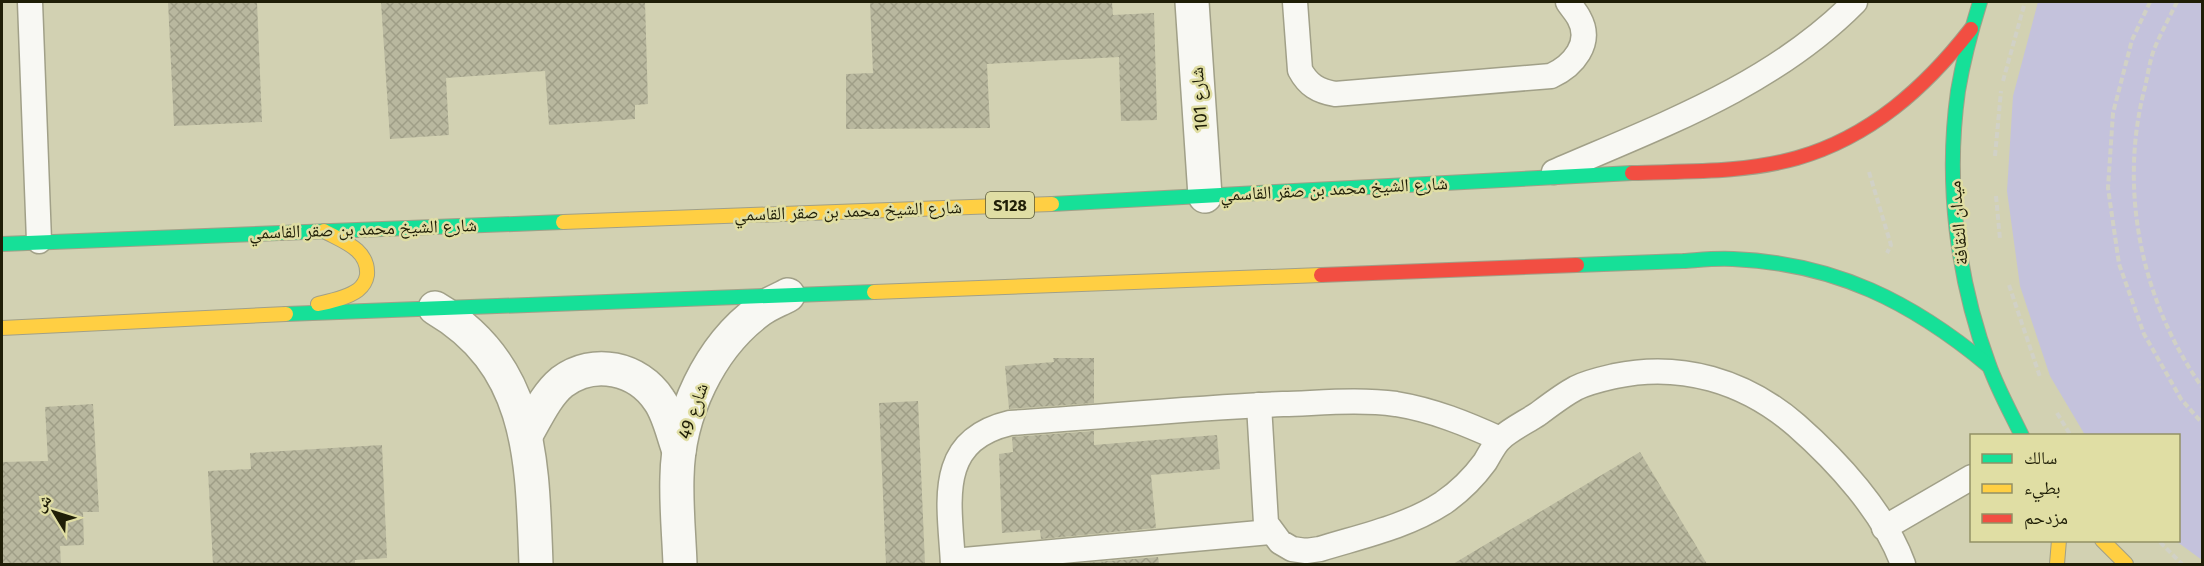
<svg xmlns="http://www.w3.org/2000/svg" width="2204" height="566" font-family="'Fira Sans','Noto Naskh Arabic',sans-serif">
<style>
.green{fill:#c4c2dc}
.building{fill:url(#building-cross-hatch)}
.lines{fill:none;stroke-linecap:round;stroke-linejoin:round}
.lane-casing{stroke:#a1a088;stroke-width:27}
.street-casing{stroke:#a1a088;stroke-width:36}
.fast-casing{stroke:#a1a088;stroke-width:16}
.slow-casing{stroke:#a1a088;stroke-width:16}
.jam-casing{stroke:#a1a088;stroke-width:16}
.path{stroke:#d1d1c6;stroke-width:4;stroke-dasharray:6 3;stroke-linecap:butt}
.lane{stroke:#f8f8f3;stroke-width:24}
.street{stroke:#f8f8f3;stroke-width:33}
.fast{stroke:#16e098;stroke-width:14}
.slow{stroke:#ffcf43;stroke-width:14}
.jam{stroke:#f24e42;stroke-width:14}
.labels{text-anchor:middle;stroke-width:5;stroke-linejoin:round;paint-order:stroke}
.shield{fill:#e0dea4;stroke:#595836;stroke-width:1.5}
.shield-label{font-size:16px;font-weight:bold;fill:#1f1e07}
.street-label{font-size:18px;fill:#1f1e07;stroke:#e0dea4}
</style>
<defs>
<pattern id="building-cross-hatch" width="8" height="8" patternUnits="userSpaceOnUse" patternTransform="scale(1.5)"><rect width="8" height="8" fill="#b9b89f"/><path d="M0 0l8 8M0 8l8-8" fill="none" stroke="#9f9e87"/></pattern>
</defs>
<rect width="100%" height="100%" fill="#d2d1b2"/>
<polygon class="green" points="2038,2 2202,2 2202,560 2176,541 2178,540 2178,436 2085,435 2050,376 2020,286 2007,191 2013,96"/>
<g class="building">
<polygon points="168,2 257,2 262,122 174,126"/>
<polygon points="381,2 645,2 648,104 635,105 635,119 549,125 545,71 446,78 449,135 390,139"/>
<polygon points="870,2 1112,2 1113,15 1154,13 1157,120 1121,121 1119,57 987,64 990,128 846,129 846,74 873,73"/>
<polygon points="1053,358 1094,358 1094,403 1009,409 1005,366 1054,362"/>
<polygon points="918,401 925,564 886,564 879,403"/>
<polygon points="93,404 99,512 83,512 84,545 60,546 61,564 2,564 2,462 48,461 45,407"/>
<polygon points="1094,431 1094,445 1217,435 1220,469 1151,475 1156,528 1041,539 1040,530 1002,533 999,454 1013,452 1012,437"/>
<polygon points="382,445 387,558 355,560 355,564 213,564 208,471 251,469 250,453"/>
<polygon points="1640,452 1707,564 1453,564"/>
<polygon points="1158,557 1159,564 1071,564"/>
</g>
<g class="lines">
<g class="lane-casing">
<g id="lane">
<polyline points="30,2 39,241"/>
<path d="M1295 2 1300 70C1308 85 1318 91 1335 94L1551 76C1573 66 1593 43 1579 18 1576 12 1571 7 1568 2"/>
<path d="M1554 172C1660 126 1772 86 1855 2"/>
<path d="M1259 405 1266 523 1280 542 1292 549 1306 551 1320 549C1362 536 1406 527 1443 503 1459 492 1474 477 1485 462 1490 454 1494 445 1500 439 1511 429 1526 422 1538 414 1550 405 1563 395 1576 388 1588 382 1602 379 1615 376 1681 362 1745 381 1796 425 1837 461 1884 512 1903 564"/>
<polyline points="1884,528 1972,477"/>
<polyline points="953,561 1270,532"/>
<path d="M953 564C950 504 934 441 1010 423 1101 417 1192 408 1283 404 1320 403 1359 399 1396 404 1433 410 1467 424 1500 439"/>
</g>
</g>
<g class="street-casing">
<g id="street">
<polyline points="1192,2 1205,196"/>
<path d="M435 308C534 366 532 463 536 564"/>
<path d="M526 435C536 418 546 395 562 382 594 358 638 368 659 400 669 414 673 435 679 451"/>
<path d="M680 564C679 536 676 506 677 477 678 415 709 347 760 310 768 304 779 300 788 295"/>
</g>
</g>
<g class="fast-casing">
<g id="fast">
<path d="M1980 2C1971 31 1963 61 1958 91 1945 183 1957 278 1989 365 1998 390 2011 413 2022 436"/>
<polyline points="1052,204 1632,173"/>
<polyline points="2,244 563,222"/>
<path d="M1577 265C1612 264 1648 262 1683 261 1699 260 1716 258 1733 259 1835 263 1912 302 1989 366"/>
<polyline points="286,314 874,292"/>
</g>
</g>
<g class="slow-casing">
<g id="slow">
<polyline points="563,222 1052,204"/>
<polyline points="874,292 1321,275"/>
<path d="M318 304C331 301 347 298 358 290 363 286 366 281 367 275 369 249 342 241 324 231"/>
<polyline points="2,328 286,314"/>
<polyline points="2102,540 2126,564"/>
<polyline points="2057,564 2059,540"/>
</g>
</g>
<g class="jam-casing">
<g id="jam">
<path d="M1632 173C1686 171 1744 173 1797 158 1870 137 1925 88 1971 29"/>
<polyline points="1321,275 1577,265"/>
</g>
</g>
<g class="path">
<polyline points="2150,2 2132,40 2113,113 2108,188 2119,264 2144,334 2181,399 2202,423"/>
<path d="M2177 2C2170 16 2162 31 2155 47 2150 59 2148 74 2145 87 2118 189 2141 301 2202 387"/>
<polyline points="2003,81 2025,2"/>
<polyline points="1995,156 2001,91"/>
<polyline points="1869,172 1891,245 1887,253"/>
<polyline points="1996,196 2000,239"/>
<polyline points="2009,285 2040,377"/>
<polyline points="2057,413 2071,436"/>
<polyline points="2160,542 2182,564"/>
</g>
<use href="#lane" class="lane"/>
<use href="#street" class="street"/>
<use href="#fast" class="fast"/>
<use href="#slow" class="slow"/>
<use href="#jam" class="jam"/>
</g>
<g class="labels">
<rect class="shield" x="986" y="192" width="48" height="26" rx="4.5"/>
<g class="shield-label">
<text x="1010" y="211">S128</text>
</g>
<g class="street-label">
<text transform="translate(1199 99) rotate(-94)" y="6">شارع 101</text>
<text transform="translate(1334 189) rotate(-3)" y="6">شارع الشيخ محمد بن صقر القاسمي</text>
<text transform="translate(848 211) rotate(-2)" y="6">شارع الشيخ محمد بن صقر القاسمي</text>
<text transform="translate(1958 223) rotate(-95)" y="6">ميدان الثقافة</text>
<text transform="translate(363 229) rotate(-2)" y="6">شارع الشيخ محمد بن صقر القاسمي</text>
<text transform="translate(693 411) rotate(-71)" y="6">شارع 49</text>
</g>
</g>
<rect width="2204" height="566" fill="none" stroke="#1f1e07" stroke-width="6"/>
<rect x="1970" y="434" width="210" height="108" fill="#e0dea4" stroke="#939165" stroke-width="1.5"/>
<rect x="1982" y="454" width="30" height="9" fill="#16e098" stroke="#939165" stroke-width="1.5"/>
<text x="2024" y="464" font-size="18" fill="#1f1e07">سالك</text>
<rect x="1982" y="484" width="30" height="9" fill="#ffcf43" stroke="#939165" stroke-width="1.5"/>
<text x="2024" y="494" font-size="18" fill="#1f1e07">بطيء</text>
<rect x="1982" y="514" width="30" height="9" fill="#f24e42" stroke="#939165" stroke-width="1.5"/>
<text x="2024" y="524" font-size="18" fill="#1f1e07">مزدحم</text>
<g transform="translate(54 512) rotate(308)" stroke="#e0dea4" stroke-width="4.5" paint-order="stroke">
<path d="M0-4.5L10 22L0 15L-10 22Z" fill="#1f1e07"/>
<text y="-9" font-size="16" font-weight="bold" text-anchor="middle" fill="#1f1e07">ش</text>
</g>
</svg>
